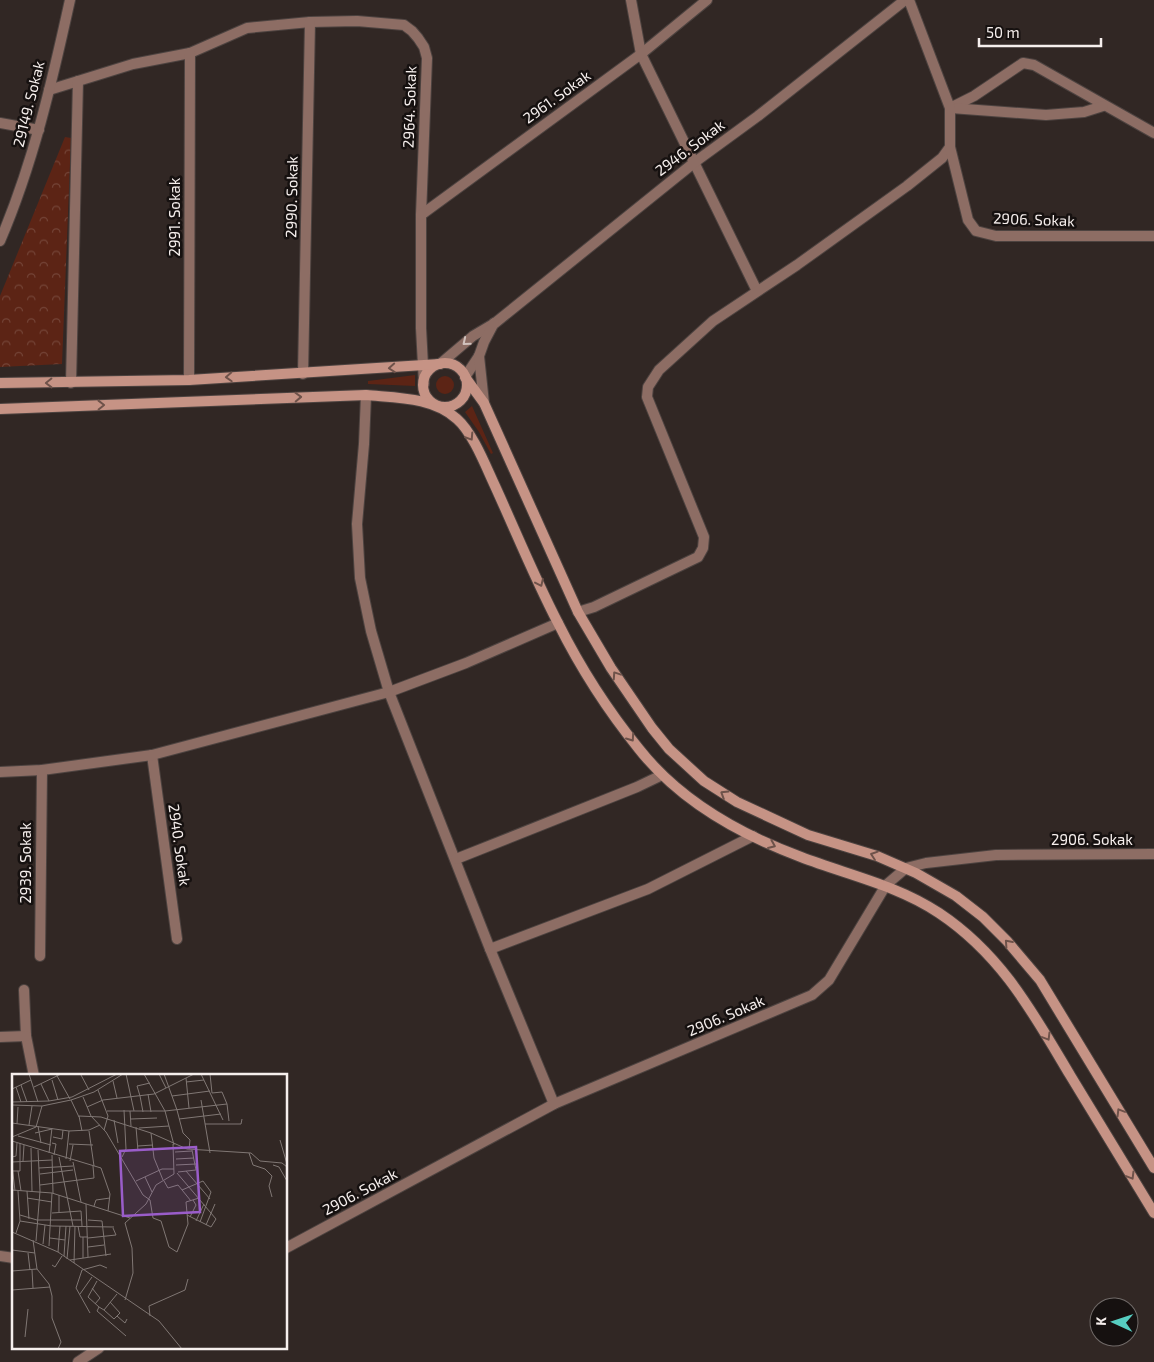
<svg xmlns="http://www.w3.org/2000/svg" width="1154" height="1362" font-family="'Exo 2',sans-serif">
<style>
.green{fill:#5c2415}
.forest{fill:url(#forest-crowns)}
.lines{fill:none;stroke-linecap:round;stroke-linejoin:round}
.minor-casing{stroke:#4d4340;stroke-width:12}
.tertiary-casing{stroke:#4d4340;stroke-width:12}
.secondary-casing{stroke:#4d4340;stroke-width:12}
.minor{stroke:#8d6d64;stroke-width:10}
.tertiary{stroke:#8d6d64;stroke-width:10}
.secondary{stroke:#c69385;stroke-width:10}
.oneway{stroke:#d1c2bd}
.oneway2{stroke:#6e524a}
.labels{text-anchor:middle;stroke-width:5;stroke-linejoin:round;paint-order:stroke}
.street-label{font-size:15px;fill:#f6efed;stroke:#161110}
.inset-road{fill:none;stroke:#807774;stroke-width:1}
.view{fill:#9a5dca;fill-opacity:0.15;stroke:#9a5dca;stroke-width:2.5}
.inset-edge{fill:none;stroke:#f6efed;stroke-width:2.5}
</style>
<defs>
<pattern id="forest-crowns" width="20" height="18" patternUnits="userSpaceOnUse" patternTransform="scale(1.25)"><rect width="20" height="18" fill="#5c2415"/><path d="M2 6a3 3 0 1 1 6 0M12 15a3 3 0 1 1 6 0" fill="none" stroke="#744437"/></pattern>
</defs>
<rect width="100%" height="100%" fill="#312724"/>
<g class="green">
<polygon points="415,375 415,386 368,384 368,381"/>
<circle cx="445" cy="385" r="9"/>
<polygon points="472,406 493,453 491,454 479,432 465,412"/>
</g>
<polygon class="forest" points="65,137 71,138 62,364 0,367 0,296"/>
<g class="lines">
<g class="minor-casing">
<g id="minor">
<polyline points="631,0 641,54 757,291"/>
<polyline points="49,90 133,64 190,53 247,28 310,22 357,21 404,25 412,31 418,38 424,47 427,58 421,215 421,328 424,384"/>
<polyline points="950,108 974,96 1023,63 1034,65 1154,133"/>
<polyline points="951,108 1046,115 1084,112 1103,106"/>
<polyline points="0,123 39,130"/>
<polyline points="421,215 641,54 707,0"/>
<polyline points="440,364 473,336 495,323 695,162 758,116 905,0"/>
<polyline points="303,374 310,22"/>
<polyline points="465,377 479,356"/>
<polyline points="189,380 190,53"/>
<polyline points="71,383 78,81"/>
<polyline points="366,395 364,444 357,524 360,578 371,631 389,692 490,949 554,1104"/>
<polyline points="484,403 479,356 484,342 494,323"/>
<polyline points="578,612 594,607 698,557 703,548 704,537 647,397 648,387 659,370 713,321 797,265 907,186 942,158 950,147"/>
<polyline points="152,755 177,939"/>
<polyline points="0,772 42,770 152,755 389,692 466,663 558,623"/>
<polyline points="456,859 637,787 662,775"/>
<polyline points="490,949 648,889 753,836"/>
<polyline points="40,956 42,770"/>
<polyline points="24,990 26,1036 34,1076"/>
<polyline points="0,1037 26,1036"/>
<polyline points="0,1256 14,1258"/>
</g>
</g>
<g class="tertiary-casing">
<g id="tertiary">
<polyline points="909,0 950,108 950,147 968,220 976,231 996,236 1154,236"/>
<path d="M0 241C33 164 52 82 70 0"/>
<polyline points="286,1248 554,1104 812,995 829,980 886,885 906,868 926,863 996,855 1154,854"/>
<polyline points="78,1362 99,1348"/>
</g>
</g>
<g class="secondary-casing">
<g id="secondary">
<circle cx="445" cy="385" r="22"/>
<polyline points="465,377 484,403 578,612 611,668 652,728 669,749 704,781 737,802 808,835 877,856 916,873 956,896 983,917 1007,941 1040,980 1154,1168"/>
<polyline points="0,383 189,380 440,364"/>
<path d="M0 409 366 395C397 398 433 397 457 419 473 433 486 467 495 486 516 532 535 579 558 623 579 665 609 712 639 749 680 801 739 834 801 857 848 875 897 885 939 913 1002 955 1033 1013 1070 1075 1098 1121 1126 1167 1154 1213"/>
</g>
</g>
<use href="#minor" class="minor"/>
<use href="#tertiary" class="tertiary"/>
<use href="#secondary" class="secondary"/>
</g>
<defs><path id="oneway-chevron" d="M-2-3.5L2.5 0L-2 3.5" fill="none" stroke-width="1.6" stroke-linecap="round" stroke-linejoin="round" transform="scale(1.25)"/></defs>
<use class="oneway" href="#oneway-chevron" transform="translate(466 342) rotate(141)"/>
<g class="oneway2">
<use href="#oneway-chevron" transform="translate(392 368) rotate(176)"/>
<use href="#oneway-chevron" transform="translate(229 377) rotate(177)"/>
<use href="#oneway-chevron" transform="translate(49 383) rotate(179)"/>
<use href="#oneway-chevron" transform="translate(298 397) rotate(-2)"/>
<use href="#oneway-chevron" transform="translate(101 405) rotate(-1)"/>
<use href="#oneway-chevron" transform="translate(470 437) rotate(57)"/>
<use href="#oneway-chevron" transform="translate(540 583) rotate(65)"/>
<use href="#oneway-chevron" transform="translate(616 675) rotate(-124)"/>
<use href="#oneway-chevron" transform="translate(631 738) rotate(55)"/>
<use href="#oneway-chevron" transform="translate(724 794) rotate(-148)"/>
<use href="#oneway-chevron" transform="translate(772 845) rotate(23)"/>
<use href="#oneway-chevron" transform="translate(874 855) rotate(-161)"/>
<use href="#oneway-chevron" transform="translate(1008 943) rotate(-132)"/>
<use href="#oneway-chevron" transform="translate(1047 1037) rotate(59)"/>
<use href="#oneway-chevron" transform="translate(1120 1112) rotate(-121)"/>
<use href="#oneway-chevron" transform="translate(1131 1176) rotate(59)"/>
</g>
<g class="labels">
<g class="street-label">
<text transform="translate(557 97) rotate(-36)" y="5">2961. Sokak</text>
<text transform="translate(29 104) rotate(-76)" y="5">29149. Sokak</text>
<text transform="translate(410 107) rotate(-88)" y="5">2964. Sokak</text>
<text transform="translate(690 148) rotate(-37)" y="5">2946. Sokak</text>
<text transform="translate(292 197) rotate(-89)" y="5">2990. Sokak</text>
<text transform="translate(175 217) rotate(-90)" y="5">2991. Sokak</text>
<text transform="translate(1034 220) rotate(2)" y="5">2906. Sokak</text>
<text x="1092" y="845">2906. Sokak</text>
<text transform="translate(179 845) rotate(82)" y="5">2940. Sokak</text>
<text transform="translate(26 863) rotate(-90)" y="5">2939. Sokak</text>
<text transform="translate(726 1016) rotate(-23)" y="5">2906. Sokak</text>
<text transform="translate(360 1192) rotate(-28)" y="5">2906. Sokak</text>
</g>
</g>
<g transform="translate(12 1074)">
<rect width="275" height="275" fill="#312724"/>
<path class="inset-road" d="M17 0 26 28M44 0 58 25M114 0 122 37M132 0 153 37 162 71M147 0 154 14M152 0 165 36M189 0 211 46M198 0 200 19M69 1 77 16M174 4 177 34M40 6 46 26M101 7 105 24M174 8 192 6M29 10 37 27M9 11 15 28M4 13 9 28M22 13 49 0M0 15 19 6M86 16 96 42 92 56M200 19 210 18 215 30M136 20 139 38M128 22 125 12 138 9M128 22 131 38M160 22 198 17M71 23 79 42 94 58 131 121 138 126 141 144 149 147 157 173 165 178 176 150 174 128 187 124M59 26 67 43M189 26 198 79M0 28 37 27 60 23 105 0M0 31 30 32 59 26 82 18 111 0M75 33 91 26 142 20 182 0M165 36 171 59 178 66 177 75M95 37H153L215 30 217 47M118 37 119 52M119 45 145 44M167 45 209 40M102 46 106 69M0 49 57 57 77 56 88 51M5 50 6 33M193 50H229L230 45M17 51 20 32M26 52 29 69M124 53 126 77M127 54 157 52M70 57 67 42 89 43 139 59 175 75 239 79 248 87 270 89 275 93M77 57 82 92M23 59 40 55M139 59 142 84 151 106M6 62 39 71M0 63 24 53 30 32M41 63 50 65 51 56M268 66 275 90M0 67 89 94 98 120 96 137M40 69 44 70 42 81M57 70 81 71M126 72 141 71M19 74 20 117M163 78 180 77M37 79 40 54M237 79 241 91 253 95 260 102 257 112 260 123M40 81 41 119M0 83 4 82 5 69M47 83 61 152M110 83 114 75 112 36M54 85 57 57M164 85 182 84M11 87 12 71M58 87 61 71M0 88 40 86M61 88 69 128M0 91 3 117M164 91 184 90M261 91 267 93 275 107M27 94 61 92M1 97H8V69M6 97 9 117M174 97 198 125M166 98 184 96 180 76M165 99 204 145 199 153 175 141M28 100 61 96M133 103 140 118M124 107 150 95H162M152 107 156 114 166 111 179 127M28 111 82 104 81 92M0 116 40 119 118 144M170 116 191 107 199 118 188 148M15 117 17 145M47 121V138M15 124 40 128M74 130 76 183M82 132 84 126 98 124M40 139 69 137 70 152M8 141 25 146H70M178 143 184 131 181 126M76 146 90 147 94 182M8 147 40 152 102 153M184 147 192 130M194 151 203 130M66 152 68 163H76M0 158 46 178 147 247 170 275M4 159 8 147 6 117M71 163V184M38 164 53 166M76 164 104 161 101 154M21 166 25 195 37 210 40 222V244L49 268 46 275M24 167 28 117 26 76M31 170 33 151M37 172 40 119M76 173 92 171M0 176 23 179M46 178 48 152M16 179 18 196M52 182 54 152M55 185 58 152M58 186 99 180M62 189 63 152M40 191 43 193 50 182M20 196 21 214M0 197 25 195M85 207 76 223 87 233 92 236 105 220M80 214 88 224 83 230M0 216 38 213M68 220 80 203M113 226 121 199 120 174 113 149 134 130 144 111 162 100 161 70M87 233 85 237 114 262M92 236 102 245 108 239 98 228M78 239 64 214 70 196 88 191 95 194M105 242 113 249 115 245M138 242 137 232 173 216 176 205M13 263 16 235"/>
<path class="view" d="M184 73 188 138 111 142 108 77Z"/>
<rect width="275" height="275" class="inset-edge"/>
</g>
<g transform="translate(1114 1322) rotate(273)"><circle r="24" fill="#161110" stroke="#706a68"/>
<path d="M0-4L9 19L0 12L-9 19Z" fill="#57cec1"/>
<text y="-8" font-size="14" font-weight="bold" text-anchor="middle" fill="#f6efed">K</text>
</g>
<path d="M979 38v8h122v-8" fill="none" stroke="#f6efed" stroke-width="2.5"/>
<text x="986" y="38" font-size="15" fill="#f6efed" stroke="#161110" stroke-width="4" paint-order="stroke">50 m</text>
</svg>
